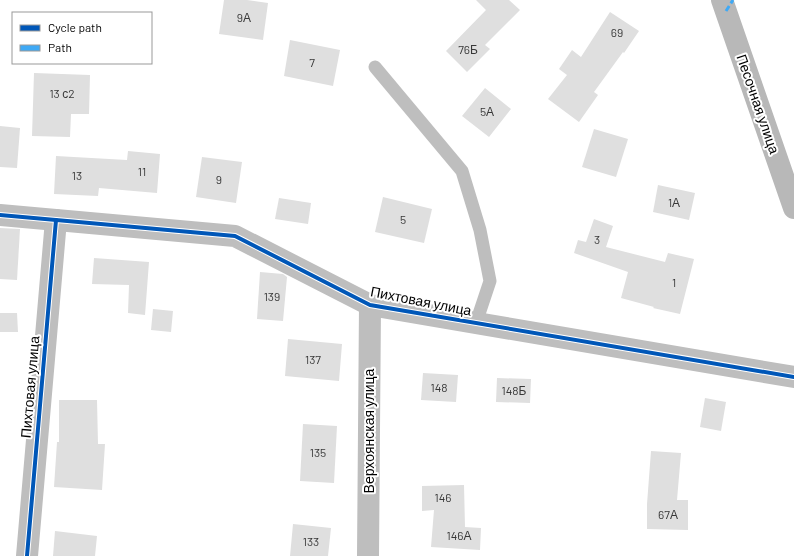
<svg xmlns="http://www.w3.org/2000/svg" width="794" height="556" font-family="Barlow,sans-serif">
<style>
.building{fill:#dfdfdf}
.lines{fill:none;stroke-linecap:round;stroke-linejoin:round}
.service{stroke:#bebebe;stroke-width:13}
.minor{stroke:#bebebe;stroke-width:22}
.secondary{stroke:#b8b8b8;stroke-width:22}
.quiet{stroke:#3fa9f5;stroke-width:3;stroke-dasharray:6 3;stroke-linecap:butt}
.cycleway-casing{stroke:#fff;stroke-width:6}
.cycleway{stroke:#0057b8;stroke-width:4}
.labels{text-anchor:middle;stroke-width:4;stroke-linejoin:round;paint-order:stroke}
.number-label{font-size:12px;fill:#383838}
.street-label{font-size:14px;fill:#000;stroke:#fff}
</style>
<rect width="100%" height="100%" fill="#fff"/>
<g class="building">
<polygon points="224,0 247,0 268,3 263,40 219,34"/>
<polygon points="476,0 509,0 520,10 485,45 490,49 467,72 446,51 486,10"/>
<polygon points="610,12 639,31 624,53 623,52 594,92 598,95 579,122 548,99 567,75 559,69 572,50 581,57"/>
<polygon points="290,40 340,50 333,86 284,76"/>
<polygon points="34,73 90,75 89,114 71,114 70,137 32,136"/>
<polygon points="485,88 511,109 489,137 462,116"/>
<polygon points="0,126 20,128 17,168 0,167"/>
<polygon points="594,129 628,139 616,177 582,167"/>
<polygon points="128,151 160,154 157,193 99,188 98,196 54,194 56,156 127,160"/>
<polygon points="202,157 242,162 236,203 196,197"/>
<polygon points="658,185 695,193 689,220 653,212"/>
<polygon points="383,197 432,209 424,243 375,232"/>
<polygon points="279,198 311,203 308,224 275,219"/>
<polygon points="594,219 613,226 606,247 665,262 668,253 694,259 680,314 653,308 654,307 621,298 628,272 574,253 578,240 586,242"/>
<polygon points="0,228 20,229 17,280 0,279"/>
<polygon points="94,258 149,262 145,315 128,313 129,285 92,284"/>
<polygon points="260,272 283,274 287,277 283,321 257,319"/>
<polygon points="153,309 173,311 171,332 151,330"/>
<polygon points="0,313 17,313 18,332 0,332"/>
<polygon points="288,339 342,344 339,381 285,376"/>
<polygon points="423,373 458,375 456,402 421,400"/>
<polygon points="497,378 531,379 530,403 496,402"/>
<polygon points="705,398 726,402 721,431 700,427"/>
<polygon points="59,400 97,400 98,444 105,444 102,490 54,487 57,442 59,442"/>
<polygon points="303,424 337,426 334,483 300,481"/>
<polygon points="651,451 681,453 677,500 688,500 688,530 647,529 647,504"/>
<polygon points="464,485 465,527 481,528 480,550 431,547 434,510 422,511 422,486"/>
<polygon points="293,524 331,528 328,556 290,556"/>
<polygon points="55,531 97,536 95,556 53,556"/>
</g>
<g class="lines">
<polyline class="service" points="375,67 462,171 480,230 490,281 476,323"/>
<g class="minor">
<polyline points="0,215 235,236 370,305 794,377"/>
<polyline points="27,556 56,220"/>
<polyline points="368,556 370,305"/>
</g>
<polyline class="secondary" points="722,0 794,208"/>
<polyline class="quiet" points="726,11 733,0"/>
<g class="cycleway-casing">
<g id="cycleway">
<polyline points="0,215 235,236 370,305 794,377"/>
<polyline points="27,556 56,220"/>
</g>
</g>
<use href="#cycleway" class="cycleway"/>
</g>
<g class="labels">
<g class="number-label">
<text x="244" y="22">9А</text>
<text x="617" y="37">69</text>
<text x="468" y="54">76Б</text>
<text x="312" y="67">7</text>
<text x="62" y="98">13 с2</text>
<text x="487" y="116">5А</text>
<text x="142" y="176">11</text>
<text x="77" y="180">13</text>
<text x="219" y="184">9</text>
<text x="674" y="207">1А</text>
<text x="403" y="224">5</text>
<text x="597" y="244">3</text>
<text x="674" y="287">1</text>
<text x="272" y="301">139</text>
<text x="313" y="364">137</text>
<text x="439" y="392">148</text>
<text x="514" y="395">148Б</text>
<text x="318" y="457">135</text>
<text x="443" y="502">146</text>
<text x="668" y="519">67А</text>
<text x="459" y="540">146А</text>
<text x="311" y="546">133</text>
</g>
<g class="street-label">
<text transform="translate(758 104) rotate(71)" y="5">Песочная улица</text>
<text transform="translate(421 301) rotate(11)" y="5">Пихтовая улица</text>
<text transform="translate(30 387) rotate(-85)" y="5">Пихтовая улица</text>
<text transform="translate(369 431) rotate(-90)" y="5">Верхоянская улица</text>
</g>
</g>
<rect x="12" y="12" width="140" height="52" fill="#ffffff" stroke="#999999"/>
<rect x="20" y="25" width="20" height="6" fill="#0057b8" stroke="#999999"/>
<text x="48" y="32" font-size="12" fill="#000000">Cycle path</text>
<rect x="20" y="45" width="20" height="6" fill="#3fa9f5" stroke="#999999"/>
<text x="48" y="52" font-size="12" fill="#000000">Path</text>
</svg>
